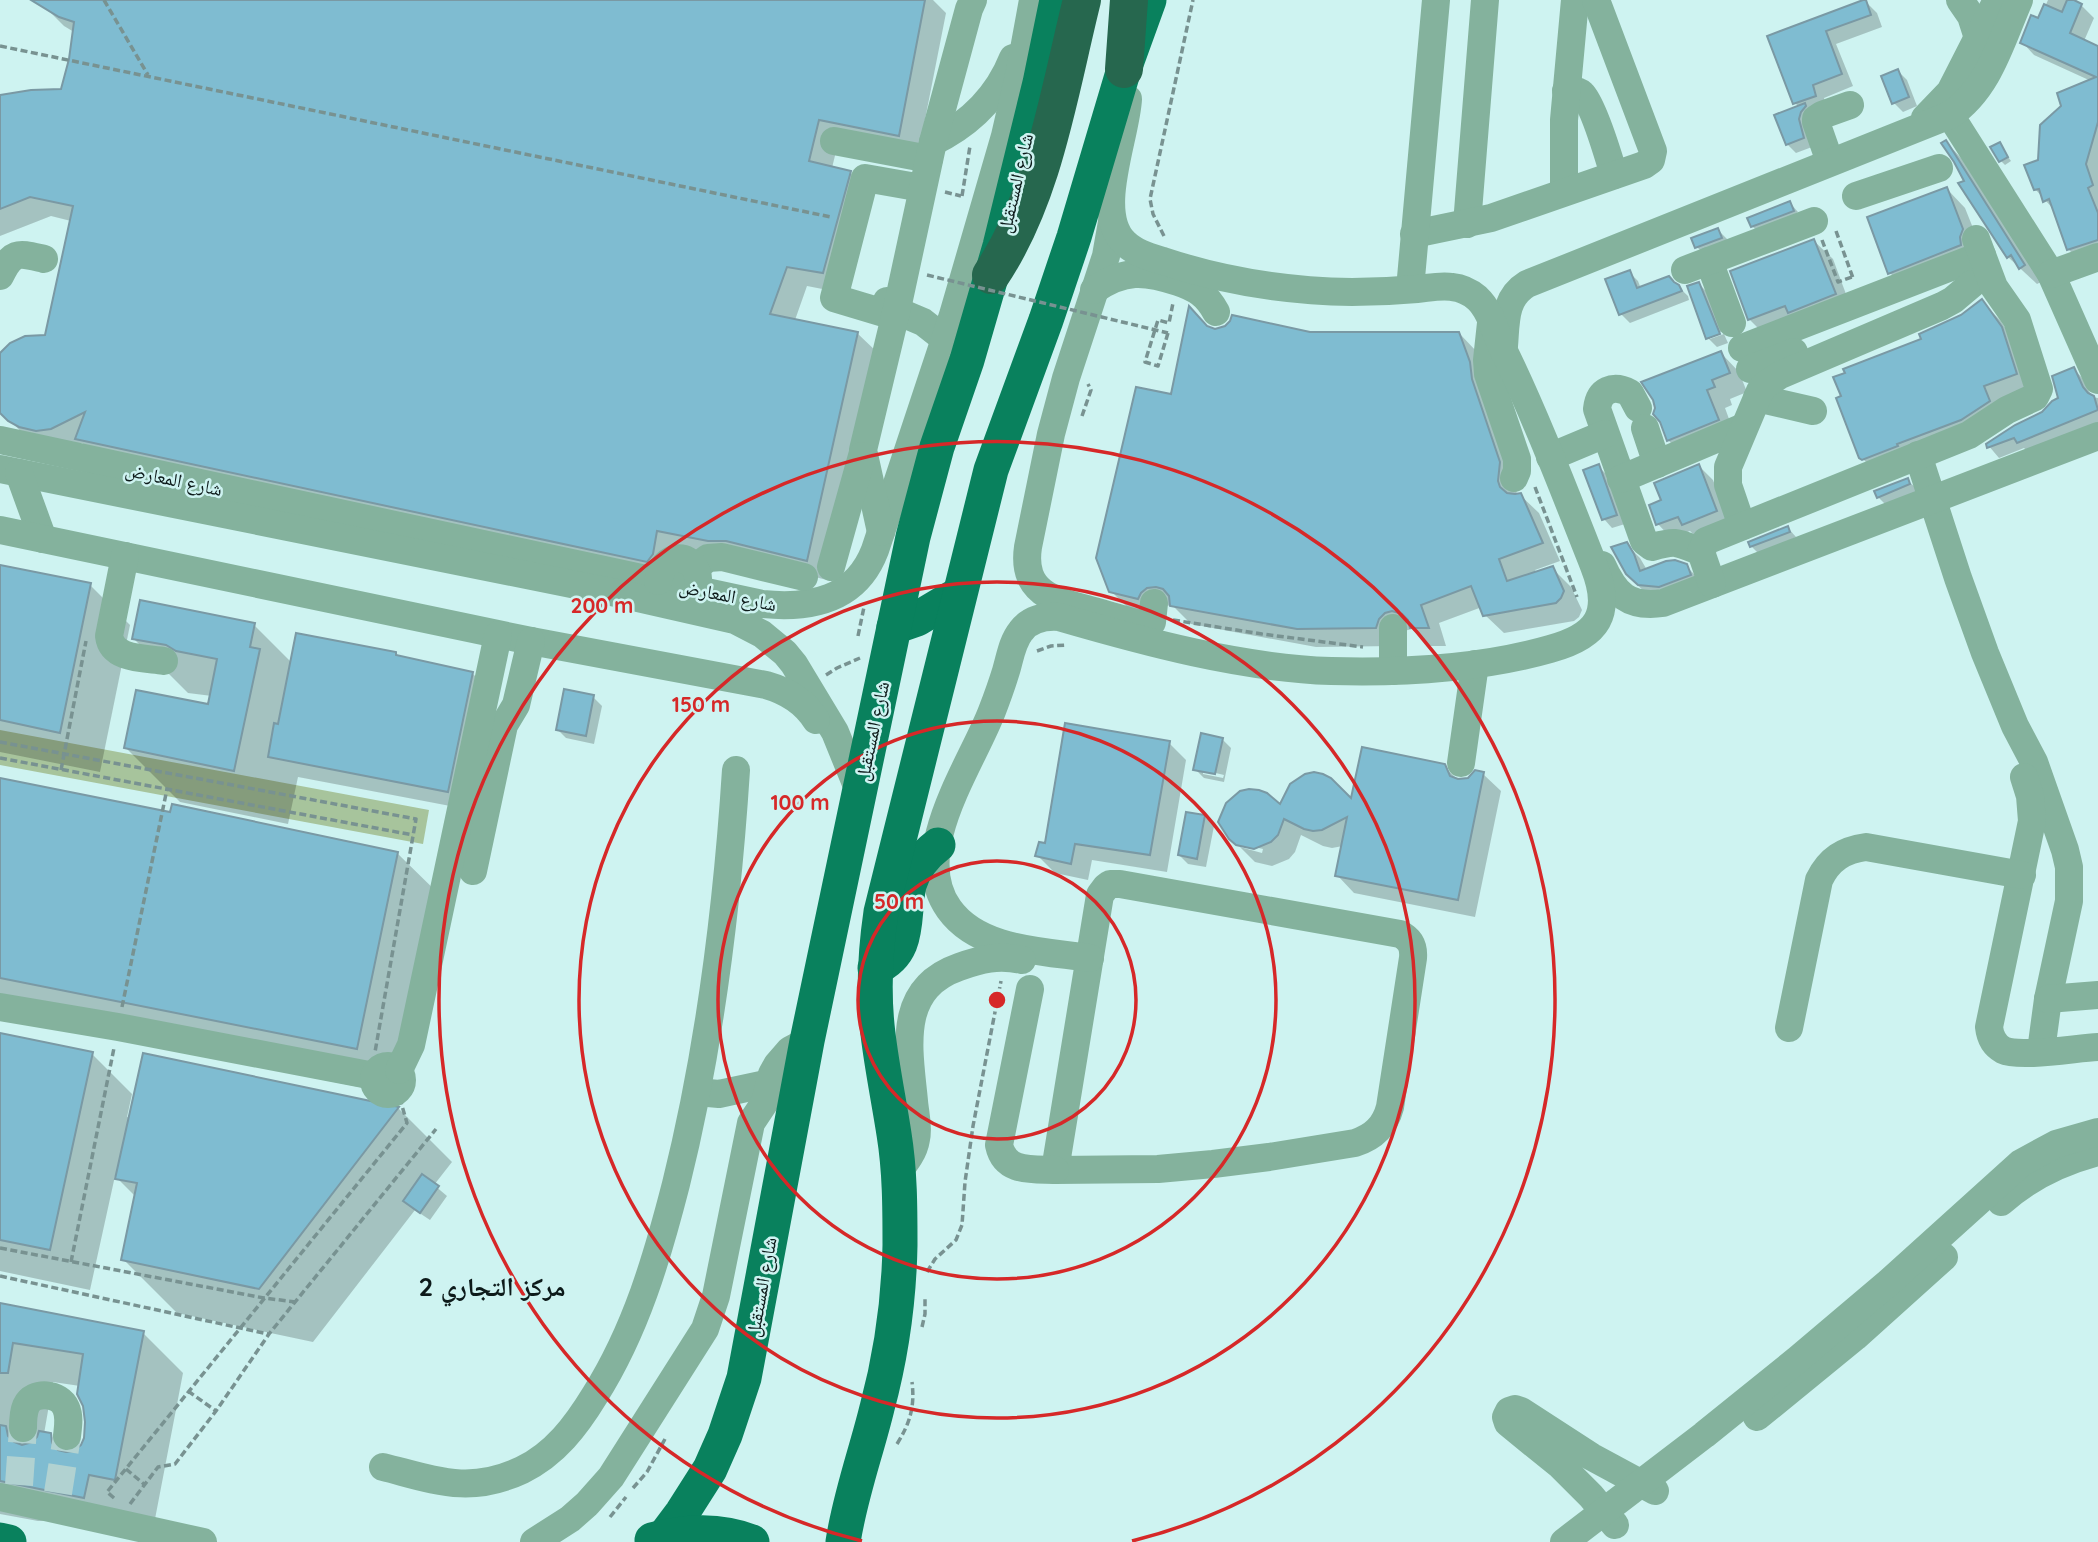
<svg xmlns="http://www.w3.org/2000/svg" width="2098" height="1542" font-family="Quicksand,'Noto Naskh Arabic',sans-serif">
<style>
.green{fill:#a7c49c}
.shadow{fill:#0003;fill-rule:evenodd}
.building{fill:#7fbcd1;stroke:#7a99a4;stroke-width:2}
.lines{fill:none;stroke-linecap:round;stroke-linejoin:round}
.minor-tunnel{stroke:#b1d2d1;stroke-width:28;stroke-dasharray:28 14;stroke-linecap:butt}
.path{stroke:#789291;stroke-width:3.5;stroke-dasharray:7 3.5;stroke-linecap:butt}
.minor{stroke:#84b29d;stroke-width:28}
.major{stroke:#09815d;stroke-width:35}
.highway{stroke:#26674e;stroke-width:38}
.path-bridge{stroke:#789291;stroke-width:3.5;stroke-dasharray:7 3.5;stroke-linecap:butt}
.ring{fill:none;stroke:#d62828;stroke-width:3.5}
.labels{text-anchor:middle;stroke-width:5;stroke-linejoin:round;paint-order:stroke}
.street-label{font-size:19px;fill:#0d1a1a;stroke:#cef3f1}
.district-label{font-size:26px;font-weight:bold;fill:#0d1a1a;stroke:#cef3f1}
.centre{fill:#d62828;stroke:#cef3f1;stroke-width:3.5}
.ring-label{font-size:21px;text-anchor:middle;font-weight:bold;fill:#d62828;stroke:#cef3f1;stroke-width:5;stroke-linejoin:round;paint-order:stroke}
</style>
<rect width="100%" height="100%" fill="#cef3f1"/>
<polygon class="green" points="0,730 429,810 423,844 0,765"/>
<g class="shadow">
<polygon points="38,0 933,0 946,13 918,155 839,139 832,168 850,172 870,192 843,293 807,286 795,320 857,333 878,353 827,580 747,560 672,574 98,459 82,443 71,448 30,441 0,410 0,356 47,336 71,221 51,216 0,236 0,98 62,91 70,59 74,32 64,26"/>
<polygon points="2048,0 2069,0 2081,5 2094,18 2084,41 2098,48 2098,263 2087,267 2069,250 2056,212 2035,189 2040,161 2091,81 2034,55 2022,42 2039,20"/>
<polygon points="1865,1 1877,13 1882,27 1836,44 1853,86 1824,98 1827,108 1812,147 1796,153 1787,144 1799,107 1795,103 1769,37"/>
<polygon points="1898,71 1907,80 1917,106 1903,112 1894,103 1883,77"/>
<polygon points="1946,142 1962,159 2041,282 2037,284 2008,257"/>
<polygon points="1999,144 2011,161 2005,165 2001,161"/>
<polygon points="1947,189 1965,208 1981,248 1908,291 1890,273"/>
<polygon points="1790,203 1798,212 1761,235 1752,226"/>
<polygon points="1718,230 1727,239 1730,247 1706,256 1697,247"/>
<polygon points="1814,241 1833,259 1853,313 1768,338 1749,319"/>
<polygon points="1629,272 1638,281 1641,289 1669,278 1688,296 1689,300 1630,323 1621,314 1608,280"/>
<polygon points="1699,284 1708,293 1723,331 1710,336 1710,339 1724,334 1728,343 1717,347 1708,338"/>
<polygon points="1982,302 2000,320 2019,347 2034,392 1882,478 1861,457 1924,340"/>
<polygon points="1209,328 1215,330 1309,334 1459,333 1477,352 1518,482 1516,496 1520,495 1539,513 1560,561 1535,570 1537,573 1552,568 1571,587 1582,610 1579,617 1574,621 1504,633 1485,615 1482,607 1439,623 1446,646 1430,646 1412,629 1404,631 1395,646 1316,647 1191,624 1172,605 1166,606 1159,611 1130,610 1111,591 1172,396"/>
<polygon points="1721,353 1739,372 1747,392 1730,399 1732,405 1725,408 1736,438 1687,459 1669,441 1656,408"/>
<polygon points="2074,369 2084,380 2092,397 2098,398 2098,425 2029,453 2024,448 1999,458 1988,445 2043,414 2060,400"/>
<polygon points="1598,466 1607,475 1625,524 1612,528 1604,519"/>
<polygon points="1699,466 1713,480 1730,525 1697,538 1690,531 1671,538 1658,524 1663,501"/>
<polygon points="1907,480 1916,488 1918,493 1887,506 1878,497"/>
<polygon points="1788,528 1796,537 1760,555 1751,546"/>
<polygon points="1626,544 1640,558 1647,570 1686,566 1700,580 1646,593 1631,579"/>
<polygon points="0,566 90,585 130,625 100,772 0,752"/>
<polygon points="254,625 292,663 396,653 400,658 472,673 491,692 466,809 298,777 288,824 180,802 126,748 209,706 212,696 188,693 134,639"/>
<polygon points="593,697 602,706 594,744 566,738 557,729"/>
<path d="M1222 739 1231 748 1224 782 1204 778 1195 769ZM1203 770 1224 775 1223 778 1203 774Z"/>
<polygon points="1169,743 1186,760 1167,872 1092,860 1088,880 1055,873 1037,855 1046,845"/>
<polygon points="1444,766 1459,781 1483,774 1501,791 1475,917 1354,893 1337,875 1343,846 1332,848 1323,846 1301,835 1295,852 1289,859 1272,866 1255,862 1240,847 1262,853 1263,849 1238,843 1238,846 1230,837 1281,806 1352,801"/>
<polygon points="0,779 172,814 397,853 445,900 404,1096 0,1015"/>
<polygon points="1205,817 1214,826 1206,867 1188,864 1179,855"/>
<polygon points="0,1035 92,1054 132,1094 127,1117 131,1118 145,1056 398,1108 452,1162 434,1185 447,1196 430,1220 415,1210 313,1342 177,1313 123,1259 136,1197 115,1176 90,1290 0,1271"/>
<path d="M0 1305 143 1333 183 1373 155 1519 38 1521 0 1514ZM53 1382 80 1386 85 1407 87 1427 82 1446 75 1453 69 1454 50 1435 44 1434Z"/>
</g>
<g class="building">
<polygon points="31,0 925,0 899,136 819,120 809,161 851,171 823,273 787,267 770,314 858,332 807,561 726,541 708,541 657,531 653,554 647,562 75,439 85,412 51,429 36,431 19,427 8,421 0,413 0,353 10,343 25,336 45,335 73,206 30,197 0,209 0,95 31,90 61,89 69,59 74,22 59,17"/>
<polygon points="1863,0 1866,0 1871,15 1826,31 1842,74 1813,85 1816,96 1793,104 1767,36"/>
<polygon points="2067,0 2074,0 2082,4 2070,33 2098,46 2098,122 2086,164 2093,185 2088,188 2098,213 2098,240 2067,250 2049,199 2043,202 2039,189 2034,190 2024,165 2038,160 2040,125 2061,106 2057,93 2096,77 2020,43 2031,15 2038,18 2044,4 2062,12"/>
<polygon points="1898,69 1909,97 1892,104 1881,76"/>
<polygon points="1805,103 1806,106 1801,112 1799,119 1804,138 1786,145 1774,115"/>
<polygon points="1946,140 2025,265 2019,269 2011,255 2007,258 1958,183 1964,181 1954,162 1941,143"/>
<polygon points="2000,142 2008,157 1999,162 1990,147"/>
<polygon points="1947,187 1963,229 1960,237 1961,245 1888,274 1867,217"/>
<polygon points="1790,201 1794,211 1751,227 1747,218"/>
<polygon points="1718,228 1722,238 1695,248 1691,238"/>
<polygon points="1814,239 1836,294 1788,313 1785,306 1748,320 1730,271"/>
<polygon points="1630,270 1637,288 1669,276 1674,282 1679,285 1682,291 1619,315 1605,279"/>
<polygon points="1699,282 1720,334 1706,339 1687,286"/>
<polygon points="1982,299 2002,327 2017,374 1984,386 1990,401 1961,420 1897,444 1898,446 1862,460 1859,458 1836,398 1841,396 1833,377 1845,373 1843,369 1921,339 1919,334 1961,315"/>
<polygon points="1189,306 1207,326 1215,329 1225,326 1230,321 1232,315 1310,332 1459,332 1470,362 1472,379 1500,462 1498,481 1500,487 1507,493 1515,494 1521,493 1543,543 1499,559 1507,581 1553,566 1564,591 1561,598 1556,603 1483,616 1471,586 1421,605 1429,628 1410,628 1408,620 1402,614 1392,611 1385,613 1379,619 1376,628 1297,629 1170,606 1169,596 1163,589 1156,587 1147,588 1141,593 1138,599 1109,592 1096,558 1136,387 1171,394"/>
<polygon points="1721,351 1730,373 1712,380 1715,387 1707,390 1719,420 1667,441 1660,422 1653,414 1655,408 1653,400 1641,382"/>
<polygon points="2074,367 2083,387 2088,393 2094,396 2098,410 2017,443 2014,438 1987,448 1986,444 2015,425 2042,412 2052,401 2058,398 2052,376"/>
<polygon points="1599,464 1617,515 1602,520 1583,470"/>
<polygon points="1699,464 1717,511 1682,525 1678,517 1656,525 1649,505 1661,500 1654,483"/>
<polygon points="1908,478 1910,484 1877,498 1874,491"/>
<polygon points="1788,526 1790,532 1750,547 1748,542"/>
<polygon points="1627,542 1634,554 1640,571 1666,561 1675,560 1687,564 1691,575 1659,587 1638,585 1626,574 1611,547"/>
<polygon points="0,565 91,583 60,733 0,720"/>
<polygon points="140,600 255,623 250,647 260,649 234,771 124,748 136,690 208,704 217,659 176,651 166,645 132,639"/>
<polygon points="296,633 396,652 396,655 473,672 448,792 268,757 274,723 278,724"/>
<polygon points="564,689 594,695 586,736 556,730"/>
<polygon points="1065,723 1170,741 1150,855 1075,844 1071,864 1035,856 1039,842 1045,843"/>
<polygon points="1201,733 1223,738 1215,774 1193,770"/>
<polygon points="1362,747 1445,764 1450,776 1458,779 1468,778 1475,770 1484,772 1458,900 1335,876 1347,817 1322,830 1313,831 1304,829 1284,819 1278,835 1271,842 1254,849 1236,845 1229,839 1218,822 1226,803 1240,791 1249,789 1259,790 1267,793 1280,804 1290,784 1305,774 1314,772 1323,774 1331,778 1351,798"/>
<polygon points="0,778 170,812 172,804 398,852 357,1049 0,978"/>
<polygon points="1186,812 1205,815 1197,859 1178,855"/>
<polygon points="0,1033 93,1052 50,1250 0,1240"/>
<polygon points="143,1053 399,1107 259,1289 121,1260 137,1183 115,1179"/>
<polygon points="422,1174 439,1186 420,1213 403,1201"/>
<polygon points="0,1303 144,1331 115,1480 89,1475 84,1498 0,1481 0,1425 6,1426 8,1436 14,1442 22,1445 32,1442 37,1437 39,1431 51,1433 52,1443 58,1450 66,1452 74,1451 81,1445 84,1438 85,1422 83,1406 77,1394 83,1354 13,1343 8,1373 0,1373"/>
</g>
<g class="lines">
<g class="minor-tunnel">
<polyline points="19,1485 23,1428"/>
<polyline points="58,1493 67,1436"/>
</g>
<g class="path">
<polyline points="104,0 148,75"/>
<polyline points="0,46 831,217"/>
<polyline points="945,192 961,196"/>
<polyline points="962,196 970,146"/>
<polyline points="1836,231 1853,278"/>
<polyline points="1164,236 1153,214 1150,199 1193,0"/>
<polyline points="1822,240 1838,282 1852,277"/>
<polyline points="1168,333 1158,366 1145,362 1158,320 1169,323 1173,303"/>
<polyline points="1082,416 1091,390 1088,384"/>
<polyline points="1535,487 1577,597"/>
<polyline points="1173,620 1262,634 1363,647"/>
<polyline points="858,636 864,607"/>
<polyline points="1037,651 1051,646 1067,645"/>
<polyline points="826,675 837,668 860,658"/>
<polyline points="0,742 416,819 375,1052"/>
<polyline points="0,758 413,835"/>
<polyline points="61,770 86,641"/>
<polyline points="122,1007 167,789"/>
<polyline points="0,1248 264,1298 296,1302"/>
<polyline points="71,1262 114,1048"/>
<polyline points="927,1272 935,1259 956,1240 962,1225 965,1182 973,1126 1001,981"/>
<polyline points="0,1276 268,1334"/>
<polyline points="922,1327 925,1314 925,1296"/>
<polyline points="188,1391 216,1411"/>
<path d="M897 1444C910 1423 915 1407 912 1382"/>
<polyline points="126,1469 145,1485"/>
<polyline points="633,1488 647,1472 665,1439"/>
<polyline points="114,1498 107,1492 407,1123 398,1092"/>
<polyline points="130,1504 158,1467 175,1464 216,1411 269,1334 436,1129"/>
<polyline points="610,1517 626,1497"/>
</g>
<g class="minor">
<polyline points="1960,0 1971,16 1978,38"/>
<path d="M1566 91C1572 90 1578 90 1582 94 1593 104 1609 158 1614 175"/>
<polyline points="1950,115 2051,274 2098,380"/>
<polyline points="1925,118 1950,92 1997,0"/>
<polyline points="834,141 929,159"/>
<path d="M933 142C970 124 998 96 1013 58"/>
<polyline points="1830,162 1816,122 1816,119 1822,115 1850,105"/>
<polyline points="1564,192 1564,120 1575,0"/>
<polyline points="1856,196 1939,168"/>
<path d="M1112 222 1106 256 1066 378 1051 434 1028 547C1021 595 1057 601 1094 611 1111 616 1129 621 1147 626L1152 622 1154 603"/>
<polyline points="1467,224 1485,0"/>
<polyline points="1414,234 1491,218 1644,165 1651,160 1653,151 1596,0"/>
<polyline points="1709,261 1732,323"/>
<polyline points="1685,270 1814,221"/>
<polyline points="2051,274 2098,257"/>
<path d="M0 276C13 250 18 253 44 259"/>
<polyline points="1410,289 1436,0"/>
<path d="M1094 290C1124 269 1145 271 1178 282 1196 288 1207 295 1216 312"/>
<polyline points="898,304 887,301 884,313 834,298 865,178 922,188"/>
<polyline points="897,311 923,322 946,340"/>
<polyline points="1491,323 1487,360 1488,374 1517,459 1517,471 1514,478"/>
<path d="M1504 346C1506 322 1504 298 1527 284L1950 115C1989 89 2001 41 2019 0"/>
<polyline points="1742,348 1982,255"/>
<polyline points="1750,369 1794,352"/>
<polyline points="1757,398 1813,411"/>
<path d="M1638 408 1630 393C1613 384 1599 390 1597 409L1644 541 1652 547C1677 540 1677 542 1701 552"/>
<polyline points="1645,428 1657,464"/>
<path d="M0 440 762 604C811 609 856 600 875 550L953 315 1005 136 1020 71 1033 0"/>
<polyline points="1918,455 1958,578 1985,653 2015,726 2034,762 2065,850 2069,867 2069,901 2048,999 2041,1051"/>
<polyline points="1550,457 1605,434"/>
<polyline points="0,469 616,593 735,620 762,634 785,653 794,664 835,732 859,791"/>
<polyline points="19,473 43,539"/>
<polyline points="1621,479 1744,427"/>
<polyline points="1742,526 1728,485 1728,467 1760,391 1765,385 1780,375 1942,306 1953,300 1972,284"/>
<path d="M0 530 531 641 766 685C787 691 804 701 816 720"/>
<polyline points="881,532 863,450 898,304 933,142 969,9 973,0"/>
<path d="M125 556 109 636C112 660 145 658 164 661"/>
<path d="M1602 565C1615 594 1628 608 1663 603L2098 436"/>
<polyline points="696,567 708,558 722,557 804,577"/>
<polyline points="831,567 862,456"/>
<path d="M658 581C660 576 661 569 665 565 679 550 700 562 698 584"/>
<polyline points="1712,584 1701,552 1706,541 1969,435 2007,410 2035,397 2039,389 2017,320 1994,287 1976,239"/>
<polyline points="1393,628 1393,671"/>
<polyline points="1461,763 1475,664"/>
<path d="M2024 777 2030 796 2032 821 1989 1027C1990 1036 1994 1045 2003 1050 2020 1058 2076 1048 2098 1047"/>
<polyline points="473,871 504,725 516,705 531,641"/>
<path d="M1110 884H1120L1400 934C1410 939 1414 946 1413 958L1390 1107C1385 1126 1374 1137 1355 1143L1269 1157 1213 1164 1158 1169 1055 1170 1100 895 1106 887Z"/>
<path d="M1090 958C1043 951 979 951 949 909 908 852 971 766 992 711 997 698 1002 684 1006 671 1010 658 1012 642 1021 631 1030 619 1044 616 1059 617 1145 642 1241 668 1331 671 1404 673 1480 669 1550 649 1598 636 1613 614 1594 566 1565 493 1537 419 1503 349 1495 332 1491 311 1477 298 1470 292 1462 288 1452 287 1441 285 1428 288 1417 289 1395 291 1374 292 1352 292 1289 291 1223 281 1163 261 1150 257 1135 253 1125 243 1093 213 1126 138 1128 99"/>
<path d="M1030 989 999 1145C1005 1173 1032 1169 1055 1170"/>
<polyline points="2048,999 2098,995"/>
<polyline points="0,1007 118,1027 374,1076"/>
<path d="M1789 1028 1819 880C1829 859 1844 850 1866 847L2022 875"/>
<circle cx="388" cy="1080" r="14"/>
<polyline points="399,1070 411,1045 498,635"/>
<polyline points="697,1092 719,1094 770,1083"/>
<path d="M898 1172C906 1162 914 1152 916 1139 919 1127 915 1114 914 1101 909 1049 896 989 959 967 981 959 998 955 1022 960"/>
<path d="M2001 1202C2028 1178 2063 1161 2098 1152"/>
<polyline points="1757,1417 1855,1337 1944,1257"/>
<path d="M23 1428C23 1421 23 1413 26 1406 33 1390 60 1393 66 1408 70 1417 68 1427 67 1436"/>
<path d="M383 1467C435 1480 469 1495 522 1470 555 1454 576 1426 595 1395 636 1330 657 1258 676 1184 710 1048 727 910 736 770"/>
<polyline points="0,1497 203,1542"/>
<polyline points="1615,1525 1591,1496 1561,1466 1508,1423 1506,1417 1509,1411 1515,1409 1521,1411 1592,1457 1655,1491"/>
<polyline points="534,1542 570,1519 587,1504 611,1477 705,1329 716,1296 751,1123 765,1102 772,1074 777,1065 790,1050 807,1041"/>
<polyline points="1564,1542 1704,1435 1797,1360 1888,1283 2021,1163 2056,1144 2098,1132"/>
</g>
<g class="major">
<polyline points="894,627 917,619 959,594"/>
<path d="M875 968C912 952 902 917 909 885 914 868 925 855 938 845"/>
<polyline points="664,1537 682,1513 710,1469 725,1435 744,1378 807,1041 913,537 937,447 967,360 1000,246 1040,83 1057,0"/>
<polyline points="0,1540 9,1542"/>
<path d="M652 1540C685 1531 720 1529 752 1542"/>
<path d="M843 1542C850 1496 866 1453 877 1408 891 1356 899 1300 900 1245 900 1208 900 1171 894 1134 889 1101 882 1068 878 1034 873 994 875 953 881 912L991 470 1046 320 1074 237 1124 69 1149 0"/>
</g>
<g class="highway">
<polyline points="1124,69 1129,0"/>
<path d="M991 275C1044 196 1059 92 1082 0"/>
</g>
<polyline class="path-bridge" points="927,275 1168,333"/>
</g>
<g class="ring">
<circle cx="997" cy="1000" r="139"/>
<circle cx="997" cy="1000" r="279"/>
<circle cx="997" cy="1000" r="418"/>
<path d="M862 1541A558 558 0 1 1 1132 1541"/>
</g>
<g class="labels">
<g class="street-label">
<text transform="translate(1015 183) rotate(-77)" y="7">شارع المستقبل</text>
<text transform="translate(174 479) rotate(12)" y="7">شارع المعارض</text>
<text transform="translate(728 595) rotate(11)" y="7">شارع المعارض</text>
<text transform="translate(872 731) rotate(-78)" y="7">شارع المستقبل</text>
<text transform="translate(761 1287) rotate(-80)" y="7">شارع المستقبل</text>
</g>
<g class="district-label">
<text x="492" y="1296">مركز التجاري 2</text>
</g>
</g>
<circle cx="997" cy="1000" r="10" class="centre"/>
<g class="ring-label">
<text x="602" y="613">200 m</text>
<text x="701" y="712">150 m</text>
<text x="800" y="810">100 m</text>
<text x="899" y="909">50 m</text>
</g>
</svg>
